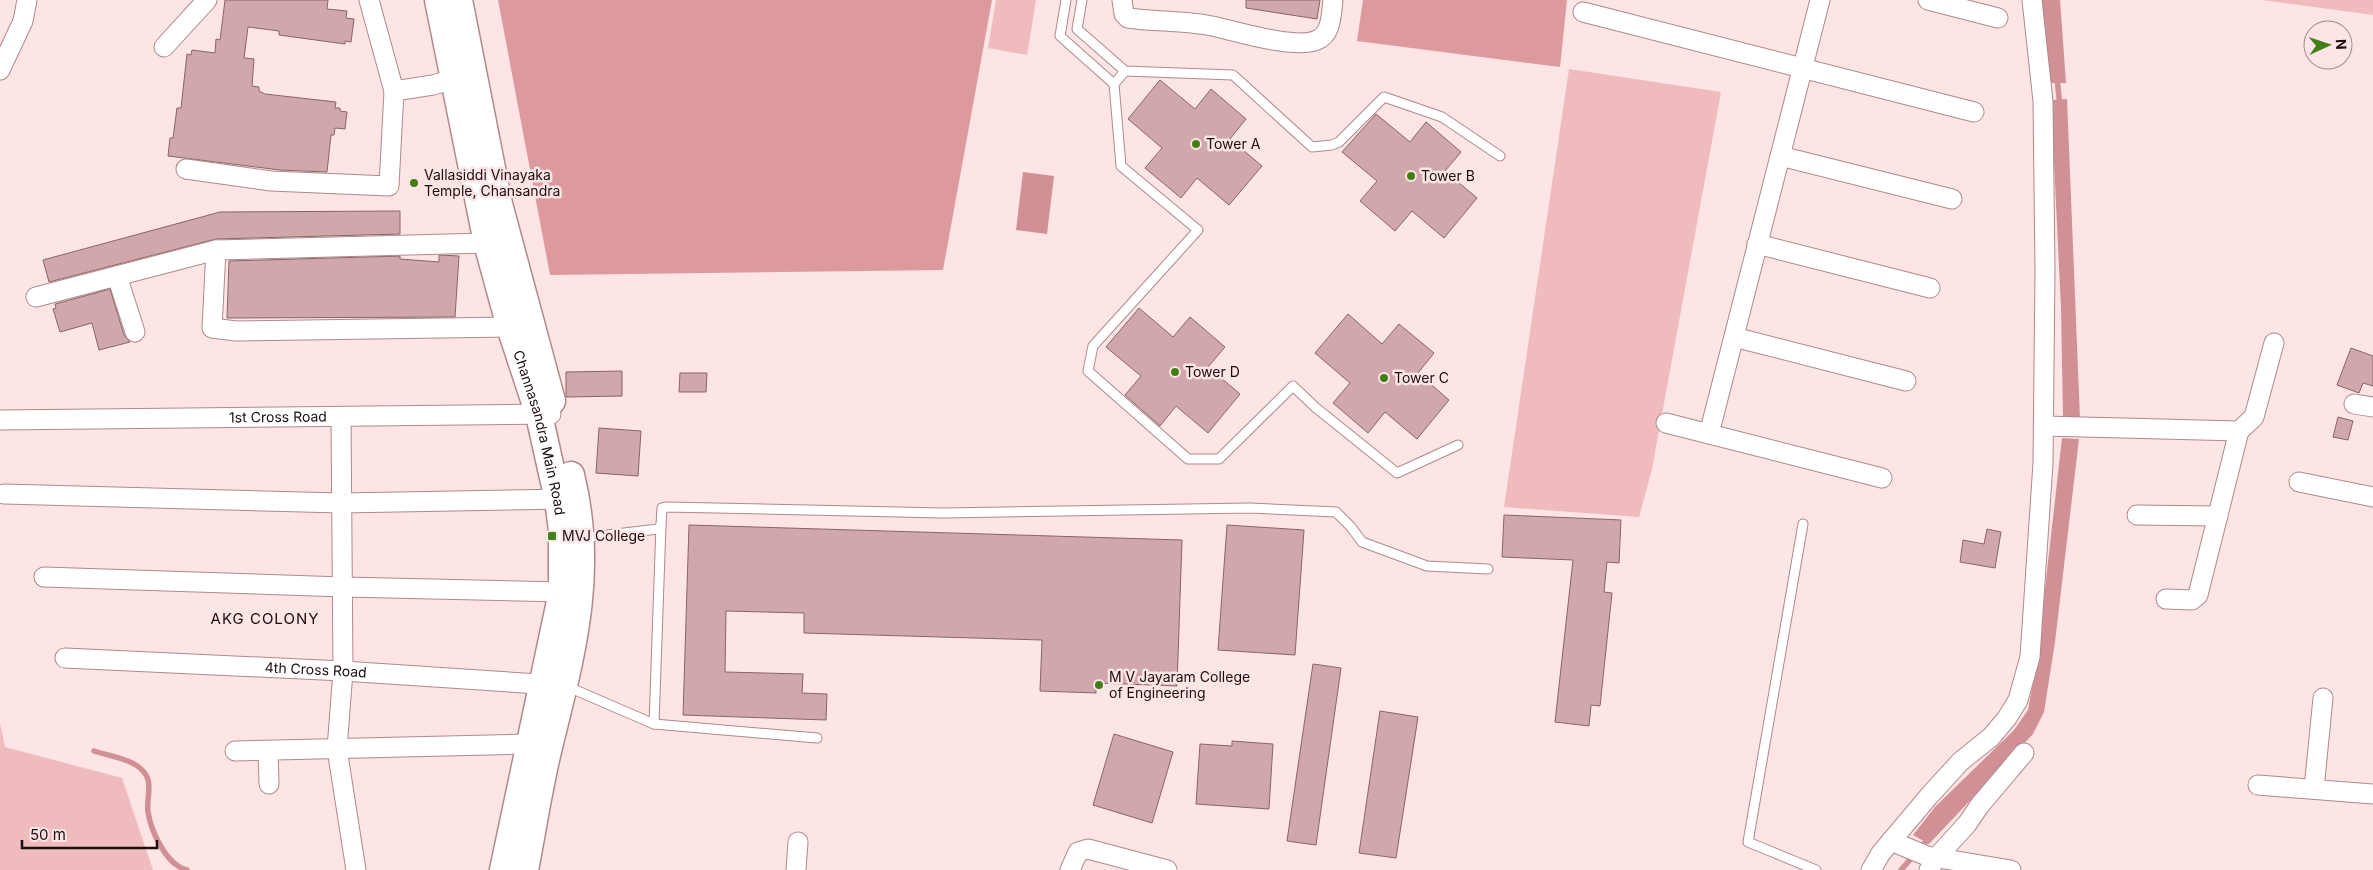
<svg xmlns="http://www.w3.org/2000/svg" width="2373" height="870" font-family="Inter,sans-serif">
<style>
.green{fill:#efbbbf}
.forest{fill:#dc9a9f}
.water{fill:#d19095}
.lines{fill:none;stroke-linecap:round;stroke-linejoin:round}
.stream{stroke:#d19095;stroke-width:5.5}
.building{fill:#d0a8ab;stroke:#896467}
.lane-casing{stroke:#af898b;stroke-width:11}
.street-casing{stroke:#af898b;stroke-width:21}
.secondary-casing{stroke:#af898b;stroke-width:29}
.lane{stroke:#fff;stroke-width:9}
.street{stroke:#fff;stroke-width:19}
.secondary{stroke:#fff;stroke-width:26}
.poi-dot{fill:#437e19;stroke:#fde4e5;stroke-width:2}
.labels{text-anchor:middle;stroke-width:5;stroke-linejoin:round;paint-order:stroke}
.poi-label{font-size:14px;fill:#1c0e0f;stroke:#fde4e5;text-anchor:start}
.street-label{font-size:14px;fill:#1c0e0f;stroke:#fde4e5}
.neighbourhood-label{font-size:15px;letter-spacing:1px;fill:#1c0e0f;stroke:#fde4e5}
</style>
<rect width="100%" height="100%" fill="#fde4e5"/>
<g class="green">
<polygon points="996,0 1036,0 1027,55 988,48"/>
<polygon points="2261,0 2373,0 2373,15"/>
<polygon points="1569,69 1721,92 1652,469 1639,517 1504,507"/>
<polygon points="0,723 5,747 122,778 153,870 0,870"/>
</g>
<g class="forest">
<polygon points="498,0 992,0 943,270 550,275"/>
<polygon points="1363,0 1567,0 1560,67 1357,41"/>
</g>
<g class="water">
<polygon points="2042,0 2060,0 2066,83 2049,83"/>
<polygon points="2067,99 2080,419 2063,417 2061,308 2051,100"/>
<polygon points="1023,172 1054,176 1047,234 1016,230"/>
<polygon points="2062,438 2079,439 2055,642 2044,712 2033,734 1929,844 1913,835 1935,807 2014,730 2028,710 2037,660"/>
</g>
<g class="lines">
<g class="stream">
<polyline points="2057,77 2060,107"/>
<path d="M94 751C109 756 133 759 143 771 154 783 146 797 148 812 151 831 166 865 187 870"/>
<polyline points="1901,870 1929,838"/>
</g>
</g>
<g class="building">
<polygon points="225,0 328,0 327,9 347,11 346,18 354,19 351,42 345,41 345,44 279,35 279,31 248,27 244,58 254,59 252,86 259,87 259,91 265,94 336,102 335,108 340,108 340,111 347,112 345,129 335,128 334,135 331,135 327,172 280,170 168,156 170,138 173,138 177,108 181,108 187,54 191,55 192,50 215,53 216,39 220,40"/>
<polygon points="1246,0 1320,0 1317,19 1246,8"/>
<polygon points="1160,80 1195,109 1211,89 1246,119 1230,139 1262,166 1229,205 1197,178 1181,198 1145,168 1162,148 1128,119"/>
<polygon points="1376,114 1410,142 1426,122 1461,152 1445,171 1477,198 1444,238 1412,211 1395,231 1360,201 1377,181 1342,152"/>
<polygon points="400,211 400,234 216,239 49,282 43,260 220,212"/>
<polygon points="439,255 459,256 455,317 227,318 229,261 400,256 400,259 439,262"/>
<polygon points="110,289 124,335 130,342 99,350 92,323 60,332 53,309 56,308 55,304"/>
<polygon points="1139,308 1173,337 1190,317 1225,347 1208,367 1240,394 1208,433 1176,406 1160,426 1125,395 1141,376 1106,347"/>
<polygon points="1348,314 1382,344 1399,324 1434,353 1418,373 1449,400 1417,439 1385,412 1368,433 1333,403 1350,383 1315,353"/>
<polygon points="2351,348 2373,356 2373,386 2363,383 2359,393 2337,385"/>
<polygon points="622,371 622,396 566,397 566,372"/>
<polygon points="680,373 707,373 706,392 679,392"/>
<polygon points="2338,417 2353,421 2348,440 2333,437"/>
<polygon points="599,428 641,431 638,476 596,473"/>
<polygon points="1504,515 1621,520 1619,563 1607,562 1604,592 1612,593 1600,706 1591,705 1589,726 1555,722 1573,560 1502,557"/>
<polygon points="689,525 1182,540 1177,686 1096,683 1096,693 1040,691 1042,640 804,633 804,613 726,611 725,672 803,674 802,693 827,694 826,720 683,715"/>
<polygon points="1227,525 1304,530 1295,655 1218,650"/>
<polygon points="1987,529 2001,532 1995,568 1960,562 1963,540 1984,544"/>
<polygon points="1313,664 1341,668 1316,845 1287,841"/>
<polygon points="1380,711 1418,717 1396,858 1359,853"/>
<polygon points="1114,734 1173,752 1152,823 1093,805"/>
<polygon points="1232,741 1273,744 1269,809 1196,804 1200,744 1232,746"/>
</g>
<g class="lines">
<g class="lane-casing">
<g id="lane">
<polyline points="1066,0 1060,36 1114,84"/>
<polyline points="1082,0 1077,29 1125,71 1233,75 1312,147 1332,145 1339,142 1384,97 1442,117 1500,156"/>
<polyline points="1125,71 1114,84 1121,166 1198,230 1093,346 1088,371 1188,459 1219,459 1293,386 1315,407 1397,473 1458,445"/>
<polyline points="1803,524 1748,842 1816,870"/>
<polyline points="582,538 658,529 661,525 662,508 667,507 943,513 1250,508 1336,512 1351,527 1362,542 1427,566 1488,569"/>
<polyline points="566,686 654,724 817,738"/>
<polyline points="654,724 661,525"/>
</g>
</g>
<g class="street-casing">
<g id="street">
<polyline points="369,0 394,91"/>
<path d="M1122 0 1124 14 1128 18C1155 22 1185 20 1212 26 1235 31 1296 50 1317 40 1332 34 1331 14 1333 0"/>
<polyline points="1928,0 1998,18"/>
<polyline points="1583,12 1974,112"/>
<polyline points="164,47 207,0"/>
<polyline points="0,70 23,21 27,0"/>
<polyline points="1780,156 1952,199"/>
<polyline points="186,169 271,181 389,186 394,91 433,85 465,76"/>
<polyline points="1757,244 1930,288"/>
<polyline points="216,250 212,328 236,331 510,327"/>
<polyline points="117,276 135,332"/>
<polyline points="36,297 216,250 487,243"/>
<polyline points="1734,337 1906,381"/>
<polyline points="2354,404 2373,407"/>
<polyline points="341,417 343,671 337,749 356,870"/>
<path id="s1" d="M0 420 551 414"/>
<polyline points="1666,423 1882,478"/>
<polyline points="2044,426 2239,431 2254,417 2274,343"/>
<polyline points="1709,434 1820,0"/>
<polyline points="2299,482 2373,497"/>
<polyline points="4,494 341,503 570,499"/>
<polyline points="2137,515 2218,516"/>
<polyline points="44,577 344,587 562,592"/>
<polyline points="2166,599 2192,600 2198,595 2239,431"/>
<path id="s2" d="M65 658 343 671 554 685"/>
<polyline points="235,751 531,744"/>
<polyline points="268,751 269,784"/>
<polyline points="2258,785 2373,794"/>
<polyline points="2314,789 2323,698"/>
<polyline points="1891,841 1927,856 2011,870"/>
<polyline points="796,870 798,842"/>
<polyline points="1070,870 1078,852 1088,849 1167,870"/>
<polyline points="1871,870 1881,853 1929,796 1960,762 1991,737 2007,718 2018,700 2030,657 2043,463 2045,270 2043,101 2032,0"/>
<polyline points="1929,870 1936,858 1967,824 1980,805 2024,753"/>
</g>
</g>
<g class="secondary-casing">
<g id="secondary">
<path id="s3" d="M438 0 487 243 510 327 539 415 558 500 562 530V592L503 870"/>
<polyline points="459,0 499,204 552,401"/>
<path d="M525 870C533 829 539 787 549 747 572 653 595 573 571 475"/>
</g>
</g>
<use href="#lane" class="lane"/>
<use href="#street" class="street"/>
<use href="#secondary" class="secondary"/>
</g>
<g class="poi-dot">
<circle cx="1196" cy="144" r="5"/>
<circle cx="1411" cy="176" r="5"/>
<circle cx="414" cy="183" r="5"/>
<circle cx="1175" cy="372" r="5"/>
<circle cx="1384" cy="378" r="5"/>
<rect x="547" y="531" width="10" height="10" rx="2.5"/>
<circle cx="1099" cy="685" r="5"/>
</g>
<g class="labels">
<g class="poi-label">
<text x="1206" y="149">Tower A</text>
<text x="424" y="180">Vallasiddi Vinayaka<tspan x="424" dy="16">Temple, Chansandra</tspan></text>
<text x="1421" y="181">Tower B</text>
<text x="1185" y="377">Tower D</text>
<text x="1394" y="383">Tower C</text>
<text x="562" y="541">MVJ College</text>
<text x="1109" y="682">M V Jayaram College<tspan x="1109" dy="16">of Engineering</tspan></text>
</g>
<g class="street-label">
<text dy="5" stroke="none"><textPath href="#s1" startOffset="278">1st Cross Road</textPath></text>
<text dy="5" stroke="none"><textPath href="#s3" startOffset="445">Channasandra Main Road</textPath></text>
<text dy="5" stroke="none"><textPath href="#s2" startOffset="251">4th Cross Road</textPath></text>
</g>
<g class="neighbourhood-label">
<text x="265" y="624">AKG COLONY</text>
</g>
</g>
<g transform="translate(2328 45) rotate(87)"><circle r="24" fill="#fde4e5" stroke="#a38e8f"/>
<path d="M0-4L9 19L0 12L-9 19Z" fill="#437e19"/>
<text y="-8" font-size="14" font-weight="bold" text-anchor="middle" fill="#1c0e0f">N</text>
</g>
<path d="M22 840v8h135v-8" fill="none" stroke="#1c0e0f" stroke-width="2.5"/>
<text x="30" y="840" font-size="15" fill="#1c0e0f" stroke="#fde4e5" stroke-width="4" paint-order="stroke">50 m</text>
</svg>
